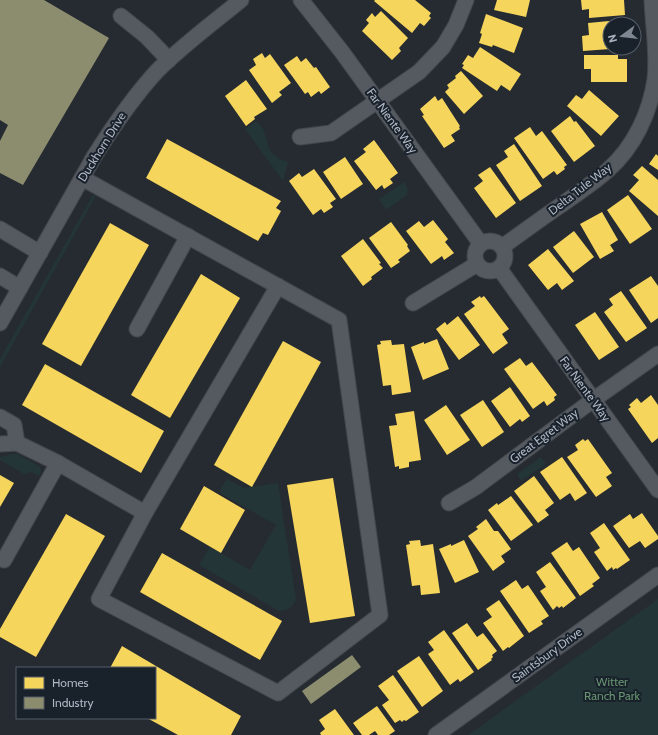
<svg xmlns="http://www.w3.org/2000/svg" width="658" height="735" font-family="Cabin,sans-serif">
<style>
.green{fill:#233537}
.homes{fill:#f6d55c}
.industry{fill:#8c8c6e}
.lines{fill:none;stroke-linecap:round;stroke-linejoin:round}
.minor-casing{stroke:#43474c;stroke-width:17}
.minor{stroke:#555960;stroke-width:15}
.labels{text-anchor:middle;stroke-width:4;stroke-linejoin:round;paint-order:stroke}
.street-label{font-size:12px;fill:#aeb7c4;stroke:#19212b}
.park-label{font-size:12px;fill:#679370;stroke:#19212b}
</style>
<rect width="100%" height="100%" fill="#262b31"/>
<g class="green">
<path d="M256 121C259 124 264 129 265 134 269 150 271 157 288 162L283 181 245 129Z"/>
<polygon points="404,182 408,188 407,195 386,210 379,199"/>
<polygon points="93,195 96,196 0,367 0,359"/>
<polygon points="11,454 17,454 39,466 41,469 40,476 31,472 24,474 0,460 0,457"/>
<polygon points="541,457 546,464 521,481 517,474"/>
<path d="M227 479 244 488 278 483 296 599C294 607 287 611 279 611L199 565 210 547 250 570 276 525 220 493 221 488Z"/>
<polygon points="658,599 658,735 468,735"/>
</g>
<g class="homes">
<polygon points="375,0 415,0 431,13 429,16 431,18 424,26 420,23 412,33 374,1"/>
<polygon points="497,0 530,0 526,17 494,10"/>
<polygon points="581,0 624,0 625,15 589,18 589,9 582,10"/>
<polygon points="381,11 408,38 399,48 401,51 392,60 362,31 369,23 366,20 372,13 375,17"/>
<polygon points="486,14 523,28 514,53 493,45 492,47 479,43 482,34 480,33"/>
<polygon points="609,21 613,24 610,24 610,49 583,51 582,36 589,35 588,23"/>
<polygon points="480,47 521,74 510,91 501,85 497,91 462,68 464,65 462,64 468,55 473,58"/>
<polygon points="262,53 265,58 270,54 291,83 279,92 282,95 272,103 249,70 256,65 253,59"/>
<polygon points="584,55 618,55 618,59 627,59 627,82 591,82 591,69 584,69"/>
<polygon points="297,56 301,62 306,58 314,68 316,67 330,87 321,94 319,91 311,97 308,92 305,94 284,65"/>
<polygon points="461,71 483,96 464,114 445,92 449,88 447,85 456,78 455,76"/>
<polygon points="246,80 267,109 254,117 255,119 246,126 225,96"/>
<polygon points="589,90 619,116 601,136 567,106 576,95 582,99"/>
<polygon points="435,96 438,101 442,98 460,126 459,127 460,129 451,135 455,141 444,148 422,116 424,115 420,109"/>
<polygon points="570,116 574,122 576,121 595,146 574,162 551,131"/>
<polygon points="530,127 536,136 542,131 567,165 564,167 565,169 557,175 554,171 543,179 514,138"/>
<polygon points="167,139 281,201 276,208 281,211 268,235 263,233 258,241 146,178"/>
<polygon points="374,140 398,173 390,179 393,183 384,189 382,185 376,190 354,161 366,152 363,149"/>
<polygon points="514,144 542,186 520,201 496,165 508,157 504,151"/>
<polygon points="656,154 658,156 658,170 649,164"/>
<polygon points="345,157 363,184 341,199 323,172"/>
<polygon points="642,166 658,180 658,216 629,191 639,180 633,175"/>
<polygon points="490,167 516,203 496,218 474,188 483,181 478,175"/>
<polygon points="314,169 336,199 330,203 333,207 324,213 321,209 313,215 289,181 299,173 302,177"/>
<polygon points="628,195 652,229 630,244 607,210"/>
<polygon points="602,212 618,240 610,245 614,251 600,259 580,224"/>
<polygon points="433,220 448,239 445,242 454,253 444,260 442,256 431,264 406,231 419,221 424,227"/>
<polygon points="391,222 408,245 407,246 410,251 398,260 400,262 391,268 369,238"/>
<polygon points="110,223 149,245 81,366 42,344"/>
<polygon points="574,231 594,257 573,273 553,247"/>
<polygon points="363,239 381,263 379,264 383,268 371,277 372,279 363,286 341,256"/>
<polygon points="548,249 574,281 562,290 557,283 548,290 528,265"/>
<polygon points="201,274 240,298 170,418 131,395"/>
<polygon points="651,276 658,286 658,318 651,323 629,290"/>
<polygon points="621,291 647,328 626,342 604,312 613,305 609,299"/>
<polygon points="480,296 481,298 484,296 509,329 502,334 508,343 493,354 464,314 475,306 471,302"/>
<polygon points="595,312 619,347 599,360 575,325"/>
<polygon points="458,316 480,345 459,360 436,329 445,322 447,325"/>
<polygon points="437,339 449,369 423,380 411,347 424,342 424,344"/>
<polygon points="391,340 392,345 404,344 411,392 392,395 391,385 383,386 377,345 381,344 380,341"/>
<polygon points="283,341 321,362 252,487 214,465"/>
<polygon points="520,358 526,366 532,362 557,395 554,397 555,400 547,406 544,401 533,409 504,369"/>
<polygon points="45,364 164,431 141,473 22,405"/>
<polygon points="510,387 530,416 522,422 520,419 510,427 491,401"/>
<polygon points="651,395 658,405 658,438 652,443 628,409 631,407 629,405 637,398 641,403"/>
<polygon points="483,400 504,432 482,447 460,415"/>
<polygon points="446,405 470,440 447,455 424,420"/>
<polygon points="414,411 421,460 409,462 409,467 399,469 399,466 395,467 389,426 397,425 395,414"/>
<polygon points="583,439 585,441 588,439 612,473 606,477 612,486 596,497 567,457 578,450 575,445"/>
<polygon points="562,457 587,493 575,501 570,493 560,500 540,472"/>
<polygon points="0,475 14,483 0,507"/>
<polygon points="534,476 554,503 545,510 549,515 538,523 514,491"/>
<polygon points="333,478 355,616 310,623 287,485"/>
<polygon points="204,486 245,510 221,553 180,529"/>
<polygon points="511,496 533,525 511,541 488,510 497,503 498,505"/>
<polygon points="642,513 658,536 658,539 645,548 640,541 629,548 613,526 630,514 633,519"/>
<polygon points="66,514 105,536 36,657 0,637 0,629"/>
<polygon points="486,519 494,531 498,531 511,549 501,556 505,562 493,571 468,536 478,529 476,527"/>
<polygon points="604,523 630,560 617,569 616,568 613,570 612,567 607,571 594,552 600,548 590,533"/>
<polygon points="420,540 421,546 433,544 440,593 421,595 420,585 412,586 406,545 410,544 409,541"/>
<polygon points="464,540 479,572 455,583 439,549 451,544 451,546"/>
<polygon points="567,542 573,551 579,547 600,578 592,584 594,586 580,596 551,553"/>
<polygon points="162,553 282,621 260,660 140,592"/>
<polygon points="550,562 576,598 563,608 562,606 559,608 557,606 553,610 540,591 546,587 536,572"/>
<polygon points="516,580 522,589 528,585 549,616 541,621 543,624 529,633 500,591"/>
<polygon points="499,600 524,636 509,648 508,647 503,651 483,623 492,617 486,609"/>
<polygon points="467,623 477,637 483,633 497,651 492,655 493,657 491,659 492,660 478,670 452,633"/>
<polygon points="444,630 474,672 460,682 458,679 450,685 428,654 434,650 428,642"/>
<polygon points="122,646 241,716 231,735 178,735 147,718 155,718 155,668 110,668"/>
<polygon points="419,656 443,691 422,707 397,671"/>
<polygon points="393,675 419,712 406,721 404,720 402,722 400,720 395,723 382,705 389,700 378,686"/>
<polygon points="377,706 395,731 389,735 378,735 375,731 369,735 362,735 353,723"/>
<polygon points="335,709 354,735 321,735 320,733 325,729 319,720"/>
</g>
<g class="industry">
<polygon points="0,0 44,0 109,38 23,185 0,173 0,141 8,125 0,120"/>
<polygon points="352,655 361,667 311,704 302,691"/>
</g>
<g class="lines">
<g class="minor-casing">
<g id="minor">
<polyline points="301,0 342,52 481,244"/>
<polyline points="121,16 147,37 169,60"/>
<polyline points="300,137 331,133 419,72 443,47 456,25 466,0"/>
<polyline points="0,229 40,253"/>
<circle cx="490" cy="256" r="15"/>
<path d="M502 247C523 232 543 217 564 203 579 192 595 182 608 170 634 147 650 113 655 79 658 53 653 26 652 0"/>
<polyline points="499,268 658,490"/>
<polyline points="0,276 20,288"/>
<polyline points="413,303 477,264"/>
<path d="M0 323 95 155C114 125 133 97 157 71 183 45 213 23 241 0"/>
<polyline points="137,329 188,236"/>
<polyline points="0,417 14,425 17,443 0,444"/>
<polyline points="17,443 58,463 145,513 99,599 278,693 380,615 339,320 82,178"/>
<polyline points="449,503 476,487 593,400 658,354"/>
<polyline points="145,513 278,286"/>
<polyline points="4,560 58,463"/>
<polyline points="436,735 658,575"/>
</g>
</g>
<use href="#minor" class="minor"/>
</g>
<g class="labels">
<g class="street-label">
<text transform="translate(392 121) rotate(54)" y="4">Far Niente Way</text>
<text transform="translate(102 147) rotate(-58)" y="4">Duckhorn Drive</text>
<text transform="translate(580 189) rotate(-38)" y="4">Delta Tule Way</text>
<text transform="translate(585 389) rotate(54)" y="4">Far Niente Way</text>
<text transform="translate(544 436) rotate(-37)" y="4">Great Egret Way</text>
<text transform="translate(547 655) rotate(-36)" y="4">Saintsbury Drive</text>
</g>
<g class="park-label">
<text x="612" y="686">Witter<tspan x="612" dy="14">Ranch Park</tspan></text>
</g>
</g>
<rect x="16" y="667" width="140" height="52" fill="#19212b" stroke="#555d68"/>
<rect x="24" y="677" width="20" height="12" fill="#f6d55c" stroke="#555d68"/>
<text x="52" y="687" font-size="12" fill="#aeb7c4">Homes</text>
<rect x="24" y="697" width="20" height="12" fill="#8c8c6e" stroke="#555d68"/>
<text x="52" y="707" font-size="12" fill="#aeb7c4">Industry</text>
<g transform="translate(622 36) rotate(255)"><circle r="19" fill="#19212b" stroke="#555d68"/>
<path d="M0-3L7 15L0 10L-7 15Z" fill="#7e8691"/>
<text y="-6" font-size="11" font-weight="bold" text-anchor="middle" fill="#aeb7c4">N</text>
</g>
</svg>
